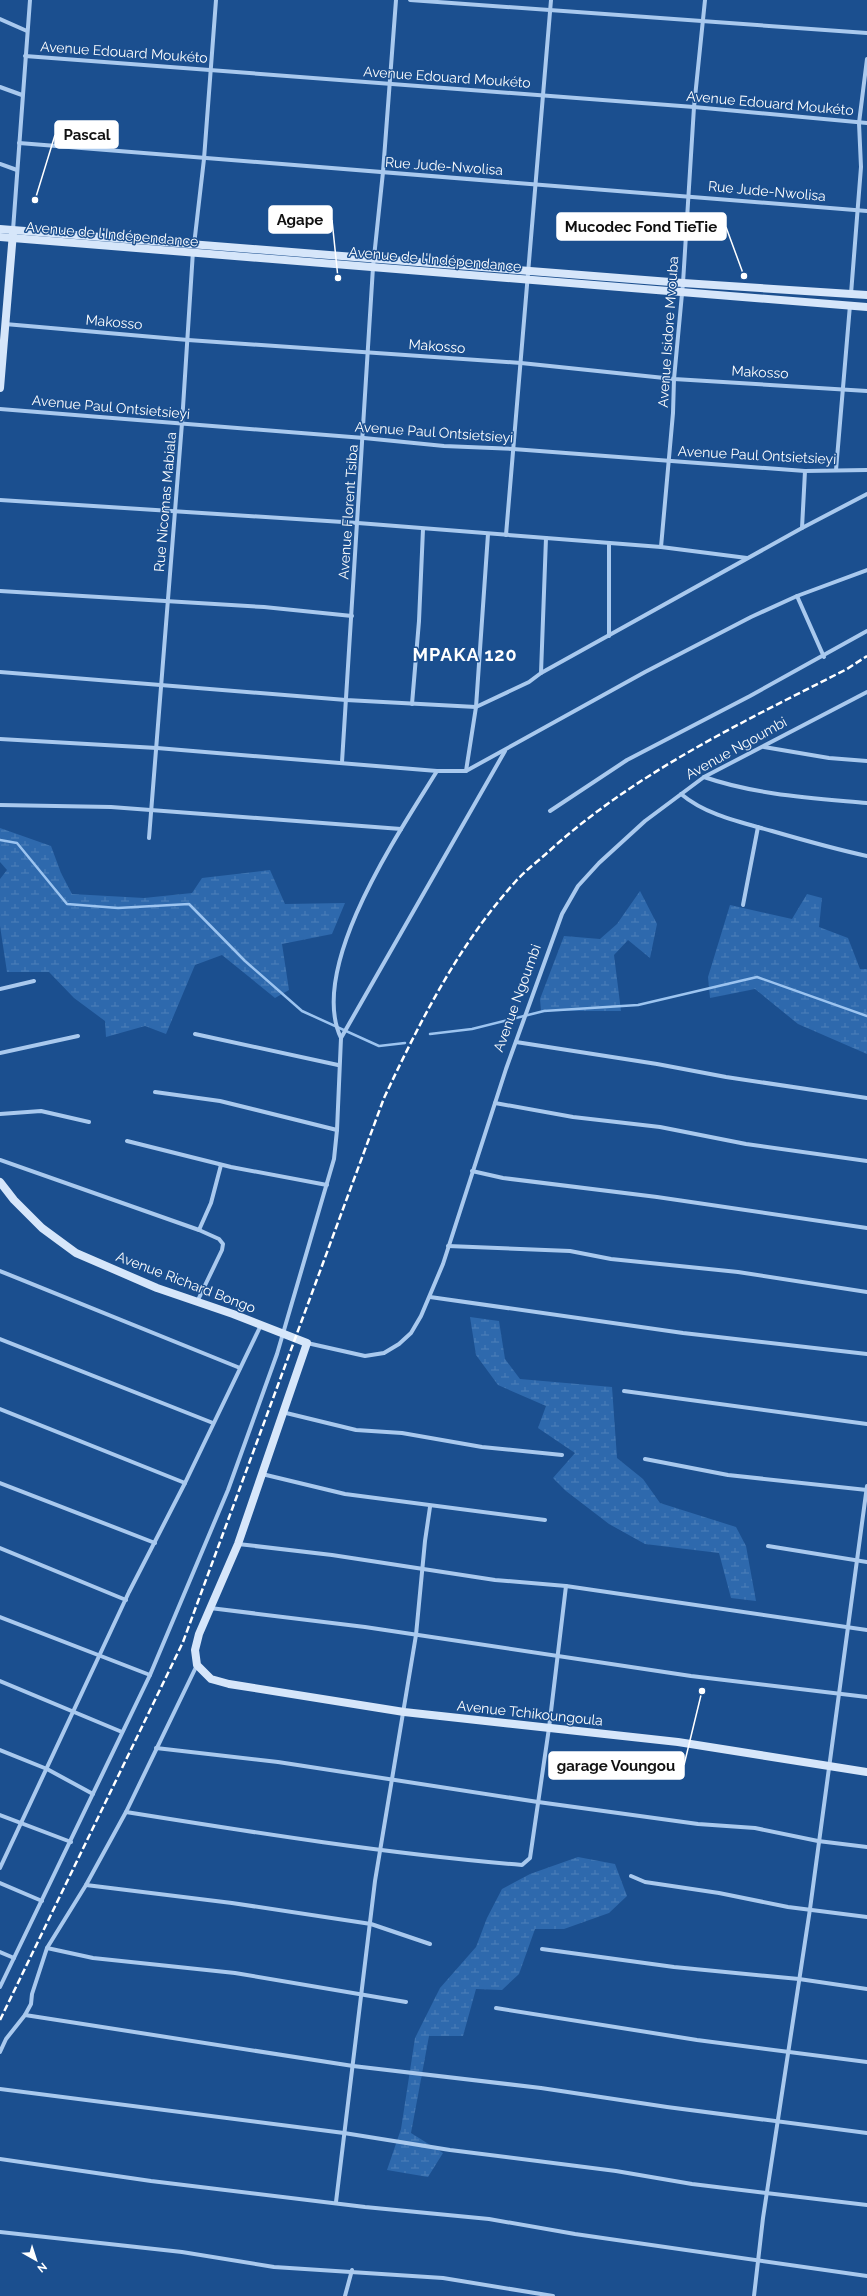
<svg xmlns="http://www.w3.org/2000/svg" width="867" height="2296" font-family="Raleway,sans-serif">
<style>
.wetland{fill:url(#wetland-marsh)}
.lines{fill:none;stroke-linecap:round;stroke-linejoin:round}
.stream{stroke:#9cc4f0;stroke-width:2.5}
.street{stroke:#a9c9ee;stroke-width:4}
.secondary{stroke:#d6e6fa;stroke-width:8}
.rail{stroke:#fff;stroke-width:2.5;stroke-dasharray:7 3;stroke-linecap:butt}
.labels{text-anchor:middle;stroke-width:3;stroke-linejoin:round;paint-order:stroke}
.street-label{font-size:14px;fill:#fff;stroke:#1b4f8f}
.district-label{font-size:18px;font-weight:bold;letter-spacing:1px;fill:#fff;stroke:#1b4f8f}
.leader{fill:none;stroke:#fff;stroke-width:1.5}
.callout-dot{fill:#fff;stroke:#1b4f8f;stroke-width:1.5}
.callout{fill:#fff;stroke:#fff;stroke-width:1.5}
.callout-label{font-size:15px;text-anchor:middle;font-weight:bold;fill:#111}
</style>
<defs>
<pattern id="wetland-marsh" width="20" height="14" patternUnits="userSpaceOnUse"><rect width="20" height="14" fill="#2e69ad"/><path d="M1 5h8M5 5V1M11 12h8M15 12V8" fill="none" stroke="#4d80b9"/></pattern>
</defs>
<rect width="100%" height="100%" fill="#1b4f8f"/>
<g class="wetland">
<polygon points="0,828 51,846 61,873 72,894 144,898 192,893 202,878 270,870 285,904 345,903 332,934 282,944 289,990 275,998 222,955 195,965 166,1034 145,1026 106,1037 105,1021 74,998 49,972 7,972 0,926 0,879 7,870 0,862"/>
<polygon points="640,891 657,924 650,958 628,940 614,955 621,1011 541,1011 540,999 564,936 600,939 617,924"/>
<polygon points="807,894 822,898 819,927 848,938 860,969 867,969 867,1054 798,1024 755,989 710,998 708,977 730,905 792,919"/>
<polygon points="470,1317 499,1321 505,1359 520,1379 612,1387 617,1458 643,1479 660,1503 736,1527 746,1546 756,1601 731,1598 719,1553 645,1544 609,1524 566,1491 553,1478 575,1453 538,1428 546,1406 498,1385 476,1355"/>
<polygon points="578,1857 615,1864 627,1896 609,1913 564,1929 535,1929 519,1974 502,1990 476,1989 463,2036 429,2036 411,2133 443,2153 428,2177 387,2170 401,2129 415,2038 440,1988 476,1947 487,1918 502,1889 530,1874"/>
</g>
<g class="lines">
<g class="stream">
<polyline points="0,840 17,843 67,904 118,908 189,904 245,961 302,1011 379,1046 405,1043"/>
<polyline points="430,1034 472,1029 544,1011 638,1005 757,977 867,1016"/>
</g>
<g class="street">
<polyline points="410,0 867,33"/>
<polyline points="0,19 27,31"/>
<polyline points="25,56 694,107 867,123"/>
<polyline points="0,87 22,95"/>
<polyline points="19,143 867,211"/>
<polyline points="0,164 17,170"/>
<polyline points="13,230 30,0"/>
<polyline points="194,245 204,159 216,0"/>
<polyline points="851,294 861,167 859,123 867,59"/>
<polyline points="5,324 188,340 521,363 674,379 867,391"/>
<polyline points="0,409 364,438 444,446 513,449 805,471 867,470"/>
<polyline points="836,470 850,305"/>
<polyline points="0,500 358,523 661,547 747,558"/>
<polyline points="802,528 805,471"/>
<polyline points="506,535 551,0"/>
<polyline points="661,547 673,413 674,379 683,283 694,107 705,0"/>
<polyline points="0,591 264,607 352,616"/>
<polyline points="797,596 824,657"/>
<polyline points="609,636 609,543"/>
<polyline points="0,672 346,700 476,707 529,682 541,673 802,528 867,494"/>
<polyline points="541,673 546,538"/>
<polyline points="412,704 419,621 423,529"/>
<polyline points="0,739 157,748 437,771 466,771 645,672 751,617 797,596 867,570"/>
<polyline points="764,747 829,758 867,761"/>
<polyline points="342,762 373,267 383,172 396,0"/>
<polyline points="466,771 476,707 488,534"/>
<path d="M704 777C756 795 813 798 867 803"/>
<path d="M681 794C706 815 740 822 772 831 803 840 835 849 867 856"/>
<polyline points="0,805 111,807 401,829"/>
<polyline points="550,811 627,760 750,696 867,631"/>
<polyline points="149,838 182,423 193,251"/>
<polyline points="743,905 758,827"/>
<polyline points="0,989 34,981"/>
<polyline points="195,1034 338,1065"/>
<path d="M341 1038C307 967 400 831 437 771"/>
<polyline points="516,1042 657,1064 726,1077 867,1098"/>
<polyline points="0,1053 78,1036"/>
<polyline points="155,1092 220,1101 337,1130"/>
<polyline points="495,1103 573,1117 660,1127 746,1144 867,1161"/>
<polyline points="0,1114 41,1111 89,1122"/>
<polyline points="127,1141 231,1167 327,1185"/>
<polyline points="0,1160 199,1230 219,1239 223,1244 222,1250 197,1302"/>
<polyline points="472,1171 503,1178 657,1197 867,1228"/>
<polyline points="199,1230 211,1203 221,1165"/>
<polyline points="448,1246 570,1251 611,1259 738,1272 867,1292"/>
<polyline points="0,1271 240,1368"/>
<polyline points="430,1297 683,1333 867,1354"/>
<polyline points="0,1339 213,1423"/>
<polyline points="307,1343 365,1356 384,1353 399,1344 411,1333 421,1316 443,1264 506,1069 562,914 578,886 599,863 645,821 704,777 867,692"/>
<polyline points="624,1391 867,1424"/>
<polyline points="0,1409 185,1483"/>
<polyline points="282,1412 356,1430 402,1433 482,1447 562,1455"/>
<polyline points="645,1459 728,1475 867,1490"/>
<polyline points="262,1474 345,1494 545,1520"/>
<polyline points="0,1483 155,1543"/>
<polyline points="238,1544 332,1555 495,1580 566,1586 867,1630"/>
<polyline points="768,1546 867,1562"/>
<polyline points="0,1548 126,1600"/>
<polyline points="210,1608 365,1627 691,1676 867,1697"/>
<polyline points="0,1617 150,1675"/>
<polyline points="0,1681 122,1732"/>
<polyline points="156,1748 278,1762 538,1802 698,1824 755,1828 818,1841 867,1847"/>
<polyline points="0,1750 47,1769 93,1794"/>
<path d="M126 1812C257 1833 389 1854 522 1865L530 1858 549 1728 566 1586"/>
<polyline points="0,1815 71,1842"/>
<polyline points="0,1868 129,1592 185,1483 261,1325"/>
<polyline points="631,1876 645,1882 719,1893 788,1907 867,1917"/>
<polyline points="0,1883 42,1901"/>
<polyline points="86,1885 232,1903 371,1924 430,1944"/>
<polyline points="47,1948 93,1958 235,1973 406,2002"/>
<polyline points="542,1949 674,1967 799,1979 867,1989"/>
<polyline points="0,1952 14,1958"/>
<polyline points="0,1987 150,1675 228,1490 277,1354 334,1159 337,1130 341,1038 505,751"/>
<polyline points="496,2008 697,2040 867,2062"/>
<polyline points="25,2015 353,2066 541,2088 667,2107 867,2133"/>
<polyline points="0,2052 6,2039 25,2015 31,2004 32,1994 47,1948 86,1885 126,1812 197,1665"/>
<polyline points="0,2089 344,2133 450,2150 616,2171 692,2184 867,2205"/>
<polyline points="0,2159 151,2181 365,2207 489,2219 575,2234 867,2276"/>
<polyline points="336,2202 375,1881 416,1635 425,1541 430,1507"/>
<polyline points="0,2232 182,2252 274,2267 443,2278 553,2296"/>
<polyline points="345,2296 352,2270"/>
<polyline points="754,2296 763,2218 810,1909 867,1486"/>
</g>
<g class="secondary">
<polyline points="0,229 683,283 867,295"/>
<polyline points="0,237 867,307"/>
<polyline points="0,388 13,233"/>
<polyline points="0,1182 14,1200 42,1228 76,1253 157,1288 233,1314 307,1343 238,1544 199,1634 195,1650 197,1665 211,1679 229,1684 404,1712 678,1742 867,1772"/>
</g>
<path class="rail" d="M0 2020 183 1642 384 1098C420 1022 458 945 516 881 525 871 537 862 547 853 634 773 743 722 847 669L867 656"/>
</g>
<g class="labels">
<g class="street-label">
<text transform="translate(124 52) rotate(4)" y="5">Avenue Edouard Moukéto</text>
<text transform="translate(447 77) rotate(4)" y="5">Avenue Edouard Moukéto</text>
<text transform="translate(770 103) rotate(5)" y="5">Avenue Edouard Moukéto</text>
<text transform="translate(444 166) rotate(4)" y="5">Rue Jude-Nwolisa</text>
<text transform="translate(767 191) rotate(5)" y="5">Rue Jude-Nwolisa</text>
<text transform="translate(112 234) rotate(5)" y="5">Avenue de l'Indépendance</text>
<text transform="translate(435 259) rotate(5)" y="5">Avenue de l'Indépendance</text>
<text transform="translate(114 322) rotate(5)" y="5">Makosso</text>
<text transform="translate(668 332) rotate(-86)" y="5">Avenue Isidore Mvouba</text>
<text transform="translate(437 346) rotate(4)" y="5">Makosso</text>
<text transform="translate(760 372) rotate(3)" y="5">Makosso</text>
<text transform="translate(111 407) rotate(5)" y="5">Avenue Paul Ontsietsieyi</text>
<text transform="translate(434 432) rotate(4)" y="5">Avenue Paul Ontsietsieyi</text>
<text transform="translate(757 455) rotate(3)" y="5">Avenue Paul Ontsietsieyi</text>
<text transform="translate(165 502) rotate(-85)" y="5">Rue Nicomas Mabiala</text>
<text transform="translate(348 512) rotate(-86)" y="5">Avenue Florent Tsiba</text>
<text transform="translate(736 748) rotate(-29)" y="5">Avenue Ngoumbi</text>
<text transform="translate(517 998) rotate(-70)" y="5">Avenue Ngoumbi</text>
<text transform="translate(186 1282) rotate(21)" y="5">Avenue Richard Bongo</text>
<text transform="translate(530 1713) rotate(6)" y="5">Avenue Tchikoungoula</text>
</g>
<g class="district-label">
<text x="465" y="661">MPAKA 120</text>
</g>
</g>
<path class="leader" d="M35 200L55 135M338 278L332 220M744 276L726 227M702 1691L684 1765"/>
<g class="callout-dot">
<circle cx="35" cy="200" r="4"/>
<circle cx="338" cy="278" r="4"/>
<circle cx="744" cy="276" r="4"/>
<circle cx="702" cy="1691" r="4"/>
</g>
<g class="callout">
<rect x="55" y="121" width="63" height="27" rx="4"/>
<rect x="269" y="206" width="63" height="27" rx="4"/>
<rect x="557" y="213" width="169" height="27" rx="4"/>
<rect x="549" y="1752" width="135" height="27" rx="4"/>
</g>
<g class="callout-label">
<text x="87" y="140">Pascal</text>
<text x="300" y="225">Agape</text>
<text x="641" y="232">Mucodec Fond TieTie</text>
<text x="616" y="1771">garage Voungou</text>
</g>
<g transform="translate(36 2260) rotate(141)" stroke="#1b4f8f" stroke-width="3" paint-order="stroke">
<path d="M0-3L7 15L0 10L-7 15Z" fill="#ffffff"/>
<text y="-6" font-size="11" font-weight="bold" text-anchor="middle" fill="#ffffff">N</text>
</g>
</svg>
